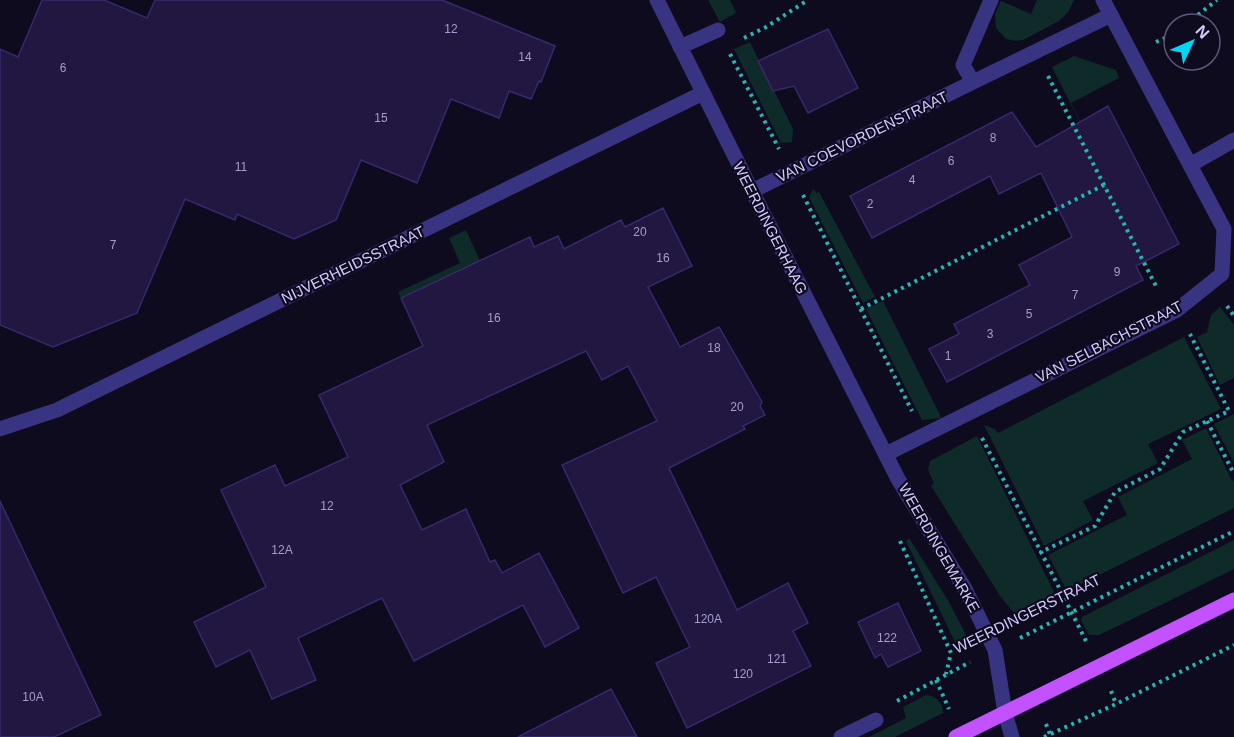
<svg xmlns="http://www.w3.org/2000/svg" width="1234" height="737" font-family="Arial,sans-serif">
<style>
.green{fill:#0e2a29}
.building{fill:#211741;stroke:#38286e;stroke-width:1.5}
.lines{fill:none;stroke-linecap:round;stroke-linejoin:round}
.path{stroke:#28b5b1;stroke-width:4;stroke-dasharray:3 4.5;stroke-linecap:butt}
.minor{stroke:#393481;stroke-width:15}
.major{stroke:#c351ff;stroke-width:15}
.labels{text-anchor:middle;stroke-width:4.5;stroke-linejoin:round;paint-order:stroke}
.number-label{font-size:12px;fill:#a69dd0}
.street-label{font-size:15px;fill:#d2caff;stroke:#0f0b1f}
</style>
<rect width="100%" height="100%" fill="#0f0b1f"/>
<g class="green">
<polygon points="708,0 730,0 736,13 720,22"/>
<polygon points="1037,0 1074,0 1068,12 1059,21 1023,40 1016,41 1006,39 996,28 995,14 1001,1 1031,14"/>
<polygon points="750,42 793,129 792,142 781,143 734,49"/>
<polygon points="1074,56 1116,70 1119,78 1071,103 1149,258 1052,67"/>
<polygon points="813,189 817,193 819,192 875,297 863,303 809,197"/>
<polygon points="466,230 480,261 401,298 398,292 460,263 449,238"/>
<polygon points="883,301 939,413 941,418 922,420 866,309"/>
<polygon points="1220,307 1234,325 1234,378 1220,385 1197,337 1207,332 1211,315"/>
<polygon points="1184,337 1221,409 1148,444 1158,463 1083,501 1093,520 1044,546 984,425 995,429 998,433"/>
<polygon points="1234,414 1234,463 1214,424"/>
<polygon points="1206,428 1232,481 1234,480 1234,508 1067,591 1048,555 1127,515 1118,497 1192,459 1182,440"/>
<path d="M977 436 1056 596C1042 603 1029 607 1015 614L1000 596 931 486 934 483 928 470 930 461Z"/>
<polygon points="909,538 949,602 967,637 960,642 955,642 906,541"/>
<polygon points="1234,540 1234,569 1116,627 1099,635 1089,635 1081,620 1082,617"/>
<path d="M926 695C936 695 943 704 943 713L895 737H869L906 718 903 707Z"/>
</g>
<g class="building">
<polygon points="42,0 104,0 147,18 155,0 442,0 555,46 541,82 539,81 531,99 509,91 499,118 451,99 417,183 361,160 336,220 294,239 237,214 235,220 185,199 137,313 53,347 0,325 0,49 18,57"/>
<polygon points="828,29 858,88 808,113 794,86 773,91 758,61"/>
<polygon points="1108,106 1179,244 1136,266 1143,280 947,382 929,349 959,334 954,324 1030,285 1019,265 1072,237 1041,173 999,194 990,176 872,238 850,196 1012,112 1036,147"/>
<polygon points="663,208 692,266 648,287 680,347 719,327 762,402 760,406 765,415 743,426 745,429 669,468 737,610 788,583 808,623 793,631 811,666 687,728 656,663 690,647 656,577 623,593 562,465 657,421 628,366 602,380 586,351 427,425 444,462 400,485 422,530 466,509 490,562 495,560 502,573 539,553 579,628 545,647 523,605 414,661 382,598 298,638 316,680 272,699 250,650 216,667 194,622 266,587 221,490 275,465 285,486 348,457 319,395 423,346 401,298 530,237 534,247 558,236 564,249 621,220 625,227"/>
<polygon points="0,501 101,715 54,737 0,737"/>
<polygon points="898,603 921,651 888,667 881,654 875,658 858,622"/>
<polygon points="611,689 637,737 518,737"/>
</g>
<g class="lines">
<g class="path">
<polyline points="1186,24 1217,0"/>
<polyline points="744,38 766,27 808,0"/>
<polyline points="1156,42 1174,34"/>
<polyline points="730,54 779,149"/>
<polyline points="1048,76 1157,288"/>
<polyline points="803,195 912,411"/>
<polyline points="1227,306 1234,316"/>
<polyline points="861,309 1104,185"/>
<polyline points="1207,421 1234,474"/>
<polyline points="982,438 1041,552"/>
<polyline points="900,541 951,653 946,674"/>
<polyline points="1020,638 1234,531"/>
<polyline points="1086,641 1041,552 1095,526 1115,492 1160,469 1183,432 1229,411 1190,334"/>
<polyline points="936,680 949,709"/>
<polyline points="1111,691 1116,704"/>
<polyline points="897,701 970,662"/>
<polyline points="1046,724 1051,737"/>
<polyline points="1044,737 1116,704 1234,645"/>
</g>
<g class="minor">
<polyline points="657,0 752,191 898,479 965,589 995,650 1005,713 1012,737"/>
<polyline points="1103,0 1190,165"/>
<polyline points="680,47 718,30"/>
<polyline points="973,82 1111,15"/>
<polyline points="752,191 973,82 963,65 991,0"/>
<polyline points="0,429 57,410 703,93"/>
<polyline points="886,454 1177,310 1222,274 1224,229 1190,165 1234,140"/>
<polyline points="841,737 876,720"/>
</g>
<polyline class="major" points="956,737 1234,600"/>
</g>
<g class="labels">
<g class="number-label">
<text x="451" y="33">12</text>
<text x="525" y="61">14</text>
<text x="63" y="72">6</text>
<text x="381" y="122">15</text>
<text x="993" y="142">8</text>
<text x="951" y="165">6</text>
<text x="241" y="171">11</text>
<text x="912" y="184">4</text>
<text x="870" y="208">2</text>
<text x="640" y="236">20</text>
<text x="113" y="249">7</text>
<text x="663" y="262">16</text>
<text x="1117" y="276">9</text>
<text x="1075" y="299">7</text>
<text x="1029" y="318">5</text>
<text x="494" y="322">16</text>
<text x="990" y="338">3</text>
<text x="714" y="352">18</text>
<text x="948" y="360">1</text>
<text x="737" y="411">20</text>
<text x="327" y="510">12</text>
<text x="282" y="554">12A</text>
<text x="708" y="623">120A</text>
<text x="887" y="642">122</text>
<text x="777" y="663">121</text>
<text x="743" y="678">120</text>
<text x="33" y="701">10A</text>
</g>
<g class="street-label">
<text transform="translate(862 137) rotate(-26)" y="5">VAN COEVORDENSTRAAT</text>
<text transform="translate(770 228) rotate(63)" y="5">WEERDINGERHAAG</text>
<text transform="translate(353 265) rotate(-26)" y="5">NIJVERHEIDSSTRAAT</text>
<text transform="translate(1109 342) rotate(-27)" y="5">VAN SELBACHSTRAAT</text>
<text transform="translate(939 548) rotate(60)" y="5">WEERDINGEMARKE</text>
<text transform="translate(1027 614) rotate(-26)" y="5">WEERDINGERSTRAAT</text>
</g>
</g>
<g transform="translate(1192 42) rotate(46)"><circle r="28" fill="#0f0b1f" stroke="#5d5779" stroke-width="1.5"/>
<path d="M0-4.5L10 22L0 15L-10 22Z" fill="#00d5f5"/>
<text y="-9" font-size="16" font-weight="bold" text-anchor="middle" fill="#d2caff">N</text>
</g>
</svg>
